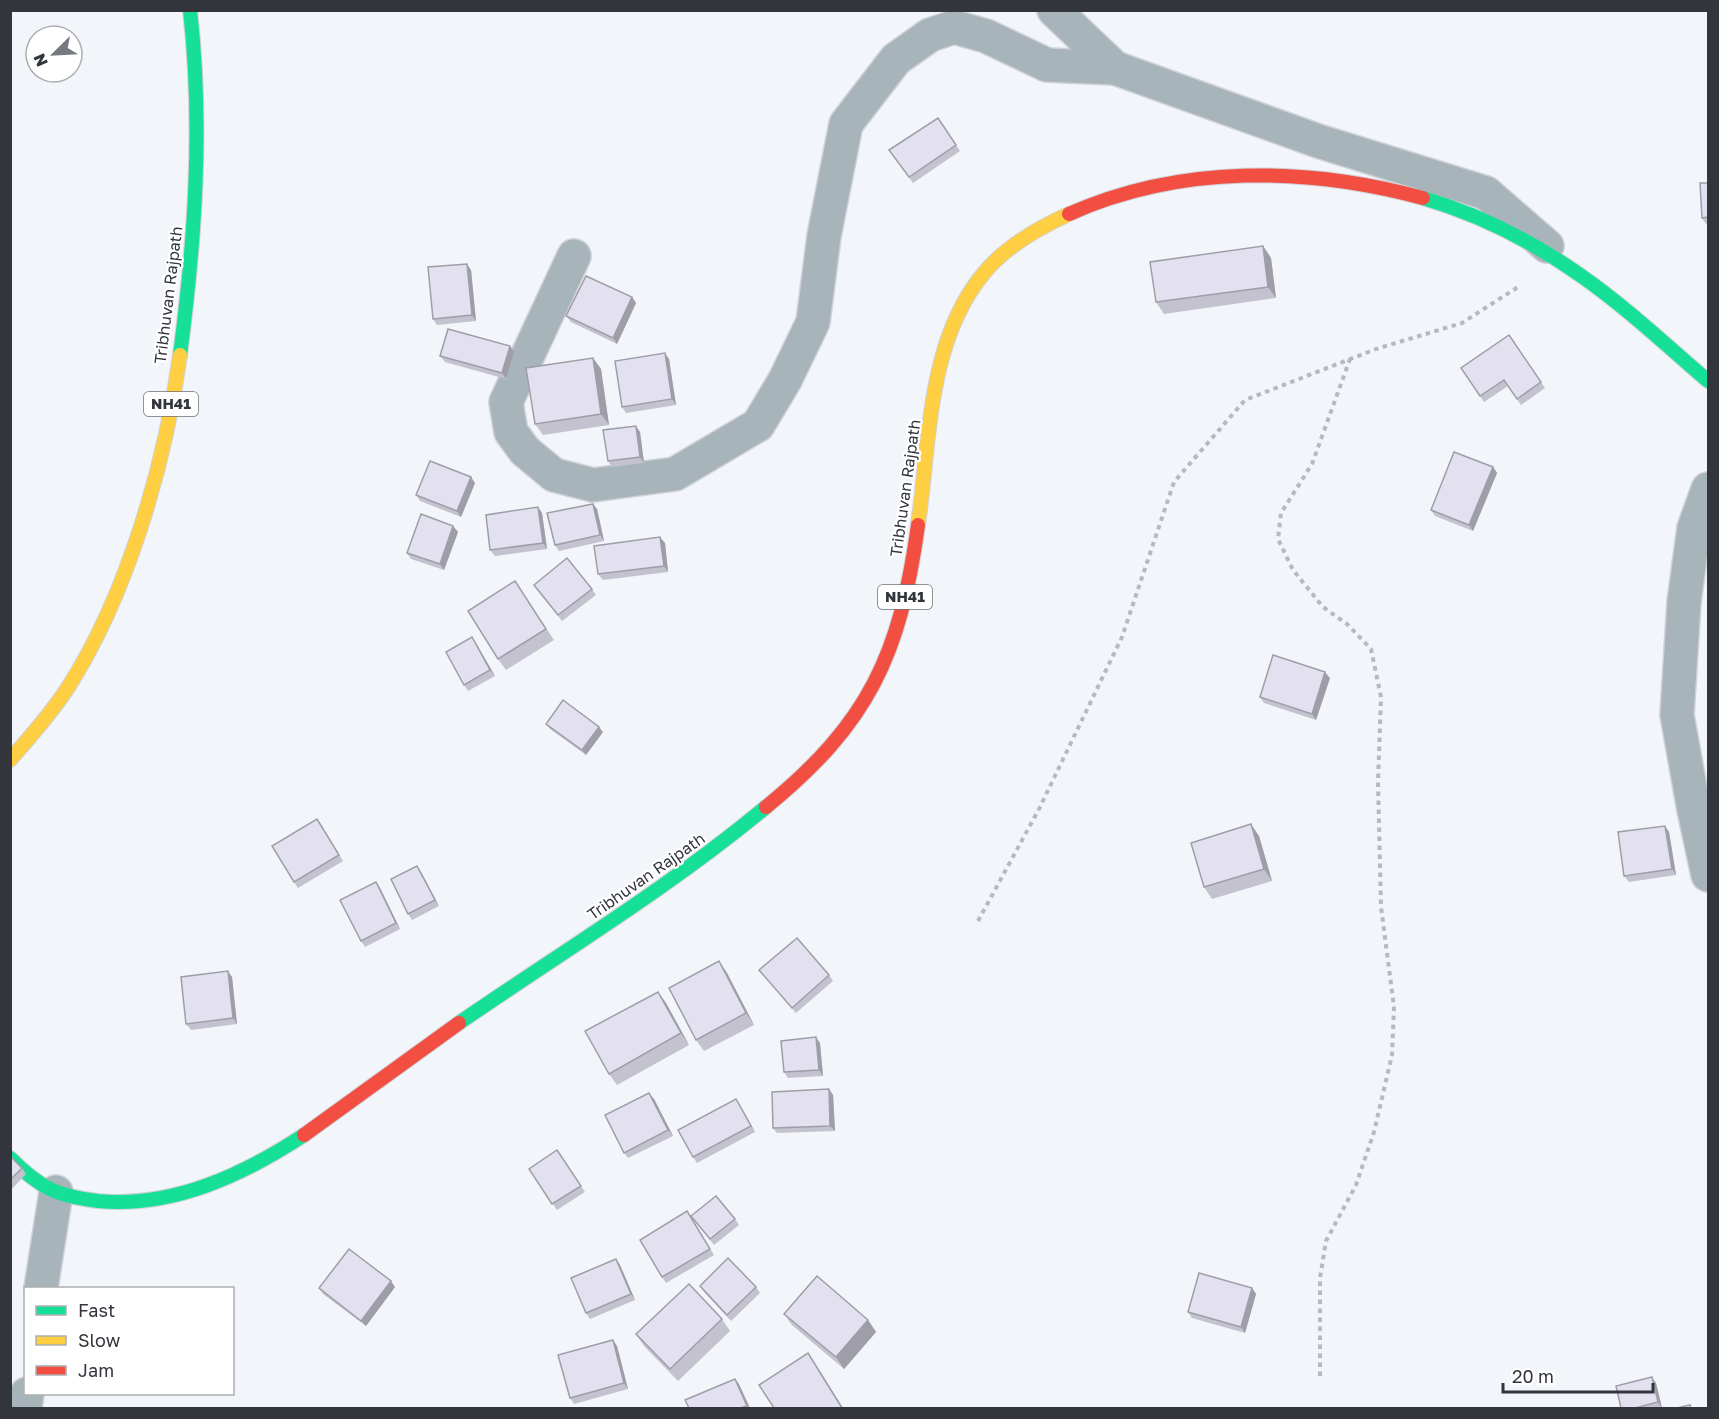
<svg xmlns="http://www.w3.org/2000/svg" width="1719" height="1419" font-family="'Golos Text',sans-serif">
<style>
.lines{fill:none;stroke-linecap:round;stroke-linejoin:round}
.street-casing{stroke:#d0d2d7;stroke-width:36}
.fast-casing{stroke:#d0d2d7;stroke-width:16}
.slow-casing{stroke:#d0d2d7;stroke-width:16}
.jam-casing{stroke:#d0d2d7;stroke-width:16}
.path{stroke:#b4babf;stroke-width:4;stroke-dasharray:4.5 4.5;stroke-linecap:butt}
.street{stroke:#a7b4b9;stroke-width:33}
.fast{stroke:#16e098;stroke-width:14}
.slow{stroke:#ffcf43;stroke-width:14}
.jam{stroke:#f24e42;stroke-width:14}
.wall{fill:#c3c2ce}
.shaded-wall{fill:#9f9ea8}
.building{fill:#e3e1f0;stroke:#9f9ea8;stroke-width:1.5}
.labels{text-anchor:middle;stroke-width:4.5;stroke-linejoin:round;paint-order:stroke}
.shield{fill:#fff;stroke:#707276;stroke-width:1.5}
.shield-label{font-size:15px;font-weight:bold;fill:#32353b}
.street-label{font-size:16px;fill:#32353b;stroke:#fff}
</style>
<rect width="100%" height="100%" fill="#f2f5fa"/>
<g class="lines">
<g class="street-casing">
<g id="street">
<polyline points="1054,10 1115,68 1318,141 1486,193 1547,246"/>
<polyline points="574,256 506,402 511,432 525,451 554,475 593,485 675,474 758,425 785,380 813,322 824,236 846,124 896,59 930,35 954,27 986,36 1047,65 1115,68"/>
<polyline points="1708,489 1694,528 1684,602 1677,715 1694,810 1708,875"/>
<polyline points="41,1288 56,1192"/>
<polyline points="25,1408 27,1394"/>
</g>
</g>
<g class="fast-casing">
<g id="fast">
<path d="M1423 198C1478 214 1533 242 1580 275 1626 307 1666 345 1708 381"/>
<path d="M180 355C195 241 203 125 190 10"/>
<path d="M459 1023C562 952 670 887 766 807"/>
<path d="M10 1158C22 1170 34 1181 50 1189 64 1196 82 1199 98 1201 173 1208 243 1175 304 1135"/>
</g>
</g>
<g class="slow-casing">
<g id="slow">
<path d="M918 525C930 442 927 341 984 273 1006 246 1038 228 1069 214"/>
<path d="M10 760C30 737 50 715 67 689 127 596 165 465 180 355"/>
</g>
</g>
<g class="jam-casing">
<g id="jam">
<path d="M1069 214C1181 164 1307 167 1423 198"/>
<path d="M766 807C869 723 900 655 918 525"/>
<polyline points="304,1135 459,1023"/>
</g>
</g>
<g class="path">
<polyline points="978,921 1039,809 1122,637 1174,482 1245,400 1376,349 1462,323 1518,287"/>
<polyline points="1320,1376 1320,1278 1326,1241 1356,1185 1374,1132 1392,1055 1394,1007 1381,907 1378,782 1381,697 1371,649 1347,624 1323,607 1293,570 1278,539 1281,513 1312,464 1350,359"/>
</g>
<use href="#street" class="street"/>
<use href="#fast" class="fast"/>
<use href="#slow" class="slow"/>
<use href="#jam" class="jam"/>
</g>
<g class="wall">
<polygon points="938,118 960,151 913,183 889,150"/>
<polygon points="1708,183 1708,224 1706,224 1702,218"/>
<polygon points="1263,246 1271,258 1276,298 1164,314 1156,302"/>
<polygon points="471,270 476,321 437,325 433,319"/>
<polygon points="632,297 636,303 617,344 571,322 566,316"/>
<polygon points="1509,335 1545,388 1521,405 1508,386 1484,402 1461,368"/>
<polygon points="514,352 506,379 445,362 440,356"/>
<polygon points="593,358 601,369 609,425 543,435 535,424"/>
<polygon points="669,359 676,405 626,413 622,407"/>
<polygon points="640,432 644,463 612,467 608,461"/>
<polygon points="1493,467 1497,473 1473,531 1435,516 1431,510"/>
<polygon points="475,483 461,517 420,501 416,495"/>
<polygon points="593,504 597,509 604,541 559,551 555,545"/>
<polygon points="542,513 547,549 495,556 490,550"/>
<polygon points="453,526 458,532 444,570 411,559 407,553"/>
<polygon points="665,543 668,572 603,580 598,574"/>
<polygon points="534,585 592,589 596,595 562,621"/>
<polygon points="523,593 554,640 506,670 498,659"/>
<polygon points="472,637 495,676 468,691 464,685"/>
<polygon points="1330,678 1316,720 1264,703 1260,697"/>
<polygon points="546,724 603,732 586,755 550,729"/>
<polygon points="321,825 343,861 298,888 294,882"/>
<polygon points="1665,826 1669,832 1676,875 1629,882 1624,876"/>
<polygon points="1259,836 1272,881 1212,899 1204,887"/>
<polygon points="421,872 439,906 412,920 408,914"/>
<polygon points="380,888 400,929 365,947 361,941"/>
<polygon points="719,961 727,973 754,1025 704,1051 696,1040"/>
<polygon points="759,970 829,975 833,981 796,1013"/>
<polygon points="232,977 237,1024 191,1030 186,1024"/>
<polygon points="658,992 666,1003 689,1045 617,1085 609,1074"/>
<polygon points="820,1043 823,1076 788,1078 784,1072"/>
<polygon points="829,1089 833,1095 835,1131 777,1133 773,1128"/>
<polygon points="654,1099 673,1136 628,1158 624,1153"/>
<polygon points="740,1105 755,1132 697,1163 693,1157"/>
<polygon points="557,1150 585,1192 557,1210 529,1169"/>
<polygon points="10,1156 22,1168 26,1174 10,1191"/>
<polygon points="687,1211 714,1255 666,1283 662,1277"/>
<polygon points="735,1219 739,1225 714,1245 696,1222"/>
<polygon points="616,1259 620,1265 635,1300 590,1319 586,1313"/>
<polygon points="700,1286 756,1287 760,1293 731,1321 704,1292"/>
<polygon points="395,1287 366,1326 323,1294 319,1288"/>
<polygon points="1252,1288 1256,1294 1245,1333 1192,1318 1188,1312"/>
<polygon points="784,1314 868,1320 876,1332 844,1369 792,1325"/>
<polygon points="722,1319 730,1331 678,1381 644,1346 636,1334"/>
<polygon points="617,1346 628,1389 574,1404 570,1398"/>
<polygon points="1656,1383 1662,1408 1621,1408"/>
</g>
<g class="shaded-wall">
<polygon points="1263,246 1271,258 1276,298 1268,287"/>
<polygon points="467,264 471,270 476,321 472,315"/>
<polygon points="632,297 636,303 617,344 613,338"/>
<polygon points="510,346 514,352 506,379 502,373"/>
<polygon points="665,353 669,359 676,405 672,399"/>
<polygon points="593,358 601,369 609,425 601,414"/>
<polygon points="636,426 640,432 644,463 640,457"/>
<polygon points="1493,467 1497,473 1473,531 1469,525"/>
<polygon points="471,477 475,483 461,517 457,511"/>
<polygon points="593,504 597,509 604,541 600,535"/>
<polygon points="538,507 542,513 547,549 543,543"/>
<polygon points="453,526 458,532 444,570 440,564"/>
<polygon points="660,537 665,543 668,572 664,566"/>
<polygon points="472,637 476,643 495,676 490,670"/>
<polygon points="1325,672 1330,678 1316,720 1312,714"/>
<polygon points="599,727 603,732 586,755 582,750"/>
<polygon points="1251,824 1259,836 1272,881 1264,869"/>
<polygon points="1665,826 1669,832 1676,875 1672,869"/>
<polygon points="417,866 421,872 439,906 435,900"/>
<polygon points="376,882 380,888 400,929 396,923"/>
<polygon points="719,961 727,973 754,1025 746,1013"/>
<polygon points="228,971 232,977 237,1024 233,1018"/>
<polygon points="658,992 666,1003 689,1045 681,1033"/>
<polygon points="816,1037 820,1043 823,1076 819,1070"/>
<polygon points="829,1089 833,1095 835,1131 830,1126"/>
<polygon points="649,1093 654,1099 673,1136 668,1130"/>
<polygon points="736,1099 740,1105 755,1132 751,1126"/>
<polygon points="616,1259 620,1265 635,1300 631,1294"/>
<polygon points="391,1281 395,1287 366,1326 361,1321"/>
<polygon points="1252,1288 1256,1294 1245,1333 1241,1327"/>
<polygon points="868,1320 876,1332 844,1369 836,1357"/>
<polygon points="613,1340 617,1346 628,1389 624,1383"/>
<polygon points="808,1353 816,1365 843,1408 842,1408"/>
<polygon points="1652,1377 1656,1383 1662,1408 1658,1402"/>
<polygon points="735,1379 739,1384 750,1408 747,1406"/>
</g>
<g class="building">
<polygon points="938,118 956,145 909,177 889,150"/>
<polygon points="1700,183 1708,183 1708,217 1702,218"/>
<polygon points="1263,246 1268,287 1156,302 1150,262"/>
<polygon points="467,264 472,315 433,319 428,267"/>
<polygon points="586,276 632,297 613,338 566,316"/>
<polygon points="448,329 510,346 502,373 440,356"/>
<polygon points="1509,335 1541,382 1517,399 1504,380 1480,396 1461,368"/>
<polygon points="665,353 672,399 622,407 615,361"/>
<polygon points="593,358 601,414 535,424 526,368"/>
<polygon points="636,426 640,457 608,461 603,430"/>
<polygon points="1454,452 1493,467 1469,525 1431,510"/>
<polygon points="430,461 471,477 457,511 416,495"/>
<polygon points="593,504 600,535 555,545 547,513"/>
<polygon points="538,507 543,543 490,550 486,515"/>
<polygon points="421,514 453,526 440,564 407,553"/>
<polygon points="660,537 664,566 598,574 594,546"/>
<polygon points="567,558 592,589 558,615 534,585"/>
<polygon points="515,581 546,629 498,659 468,611"/>
<polygon points="472,637 490,670 464,685 446,652"/>
<polygon points="1273,655 1325,672 1312,714 1260,697"/>
<polygon points="563,700 599,727 582,750 546,724"/>
<polygon points="317,819 339,855 294,882 272,846"/>
<polygon points="1251,824 1264,869 1204,887 1191,843"/>
<polygon points="1665,826 1672,869 1624,876 1618,832"/>
<polygon points="417,866 435,900 408,914 391,879"/>
<polygon points="376,882 396,923 361,941 340,900"/>
<polygon points="797,938 829,975 792,1008 759,970"/>
<polygon points="719,961 746,1013 696,1040 669,988"/>
<polygon points="228,971 233,1018 186,1024 181,977"/>
<polygon points="658,992 681,1033 609,1074 585,1031"/>
<polygon points="816,1037 819,1070 784,1072 781,1041"/>
<polygon points="829,1089 830,1126 773,1128 772,1092"/>
<polygon points="649,1093 668,1130 624,1153 605,1115"/>
<polygon points="736,1099 751,1126 693,1157 678,1130"/>
<polygon points="557,1150 581,1186 552,1204 529,1169"/>
<polygon points="10,1156 22,1168 10,1180"/>
<polygon points="716,1196 735,1219 710,1239 691,1216"/>
<polygon points="687,1211 710,1249 662,1277 640,1240"/>
<polygon points="349,1249 391,1281 361,1321 319,1288"/>
<polygon points="728,1258 756,1287 727,1315 700,1286"/>
<polygon points="616,1259 631,1294 586,1313 571,1278"/>
<polygon points="1199,1273 1252,1288 1241,1327 1188,1312"/>
<polygon points="817,1276 868,1320 836,1357 784,1314"/>
<polygon points="689,1284 722,1319 670,1369 636,1334"/>
<polygon points="613,1340 624,1383 570,1398 558,1355"/>
<polygon points="808,1353 842,1408 774,1408 759,1385"/>
<polygon points="1652,1377 1658,1402 1635,1408 1621,1408 1616,1386"/>
<polygon points="735,1379 747,1406 740,1408 689,1408 685,1400"/>
<polygon points="1690,1405 1691,1408 1677,1408"/>
</g>
<g class="labels">
<g class="shield">
<rect x="144" y="392" width="54" height="24" rx="4.5"/>
<rect x="878" y="585" width="54" height="24" rx="4.5"/>
</g>
<g class="shield-label">
<text x="171" y="409">NH41</text>
<text x="905" y="602">NH41</text>
</g>
<g class="street-label">
<text transform="translate(168 295) rotate(-83)" y="6">Tribhuvan Rajpath</text>
<text transform="translate(905 488) rotate(-82)" y="6">Tribhuvan Rajpath</text>
<text transform="translate(646 876) rotate(-35)" y="6">Tribhuvan Rajpath</text>
</g>
</g>
<rect width="1719" height="1419" fill="none" stroke="#32353b" stroke-width="24"/>
<rect x="24" y="1287" width="210" height="108" fill="#ffffff" stroke="#adaeb1" stroke-width="1.5"/>
<rect x="36" y="1306" width="30" height="9" fill="#16e098" stroke="#adaeb1" stroke-width="1.5"/>
<text x="78" y="1317" font-size="18" fill="#32353b">Fast</text>
<rect x="36" y="1336" width="30" height="9" fill="#ffcf43" stroke="#adaeb1" stroke-width="1.5"/>
<text x="78" y="1347" font-size="18" fill="#32353b">Slow</text>
<rect x="36" y="1366" width="30" height="9" fill="#f24e42" stroke="#adaeb1" stroke-width="1.5"/>
<text x="78" y="1377" font-size="18" fill="#32353b">Jam</text>
<g transform="translate(54 54) rotate(246)"><circle r="28" fill="#ffffff" stroke="#adaeb1" stroke-width="1.5"/>
<path d="M0-4.5L10 22L0 15L-10 22Z" fill="#75787e"/>
<text y="-9" font-size="16" font-weight="bold" text-anchor="middle" fill="#32353b">N</text>
</g>
<path d="M1503 1383v9h150v-9" fill="none" stroke="#32353b" stroke-width="3"/>
<text x="1512" y="1383" font-size="18" fill="#32353b" stroke="#ffffff" stroke-width="4.5" paint-order="stroke">20 m</text>
</svg>
